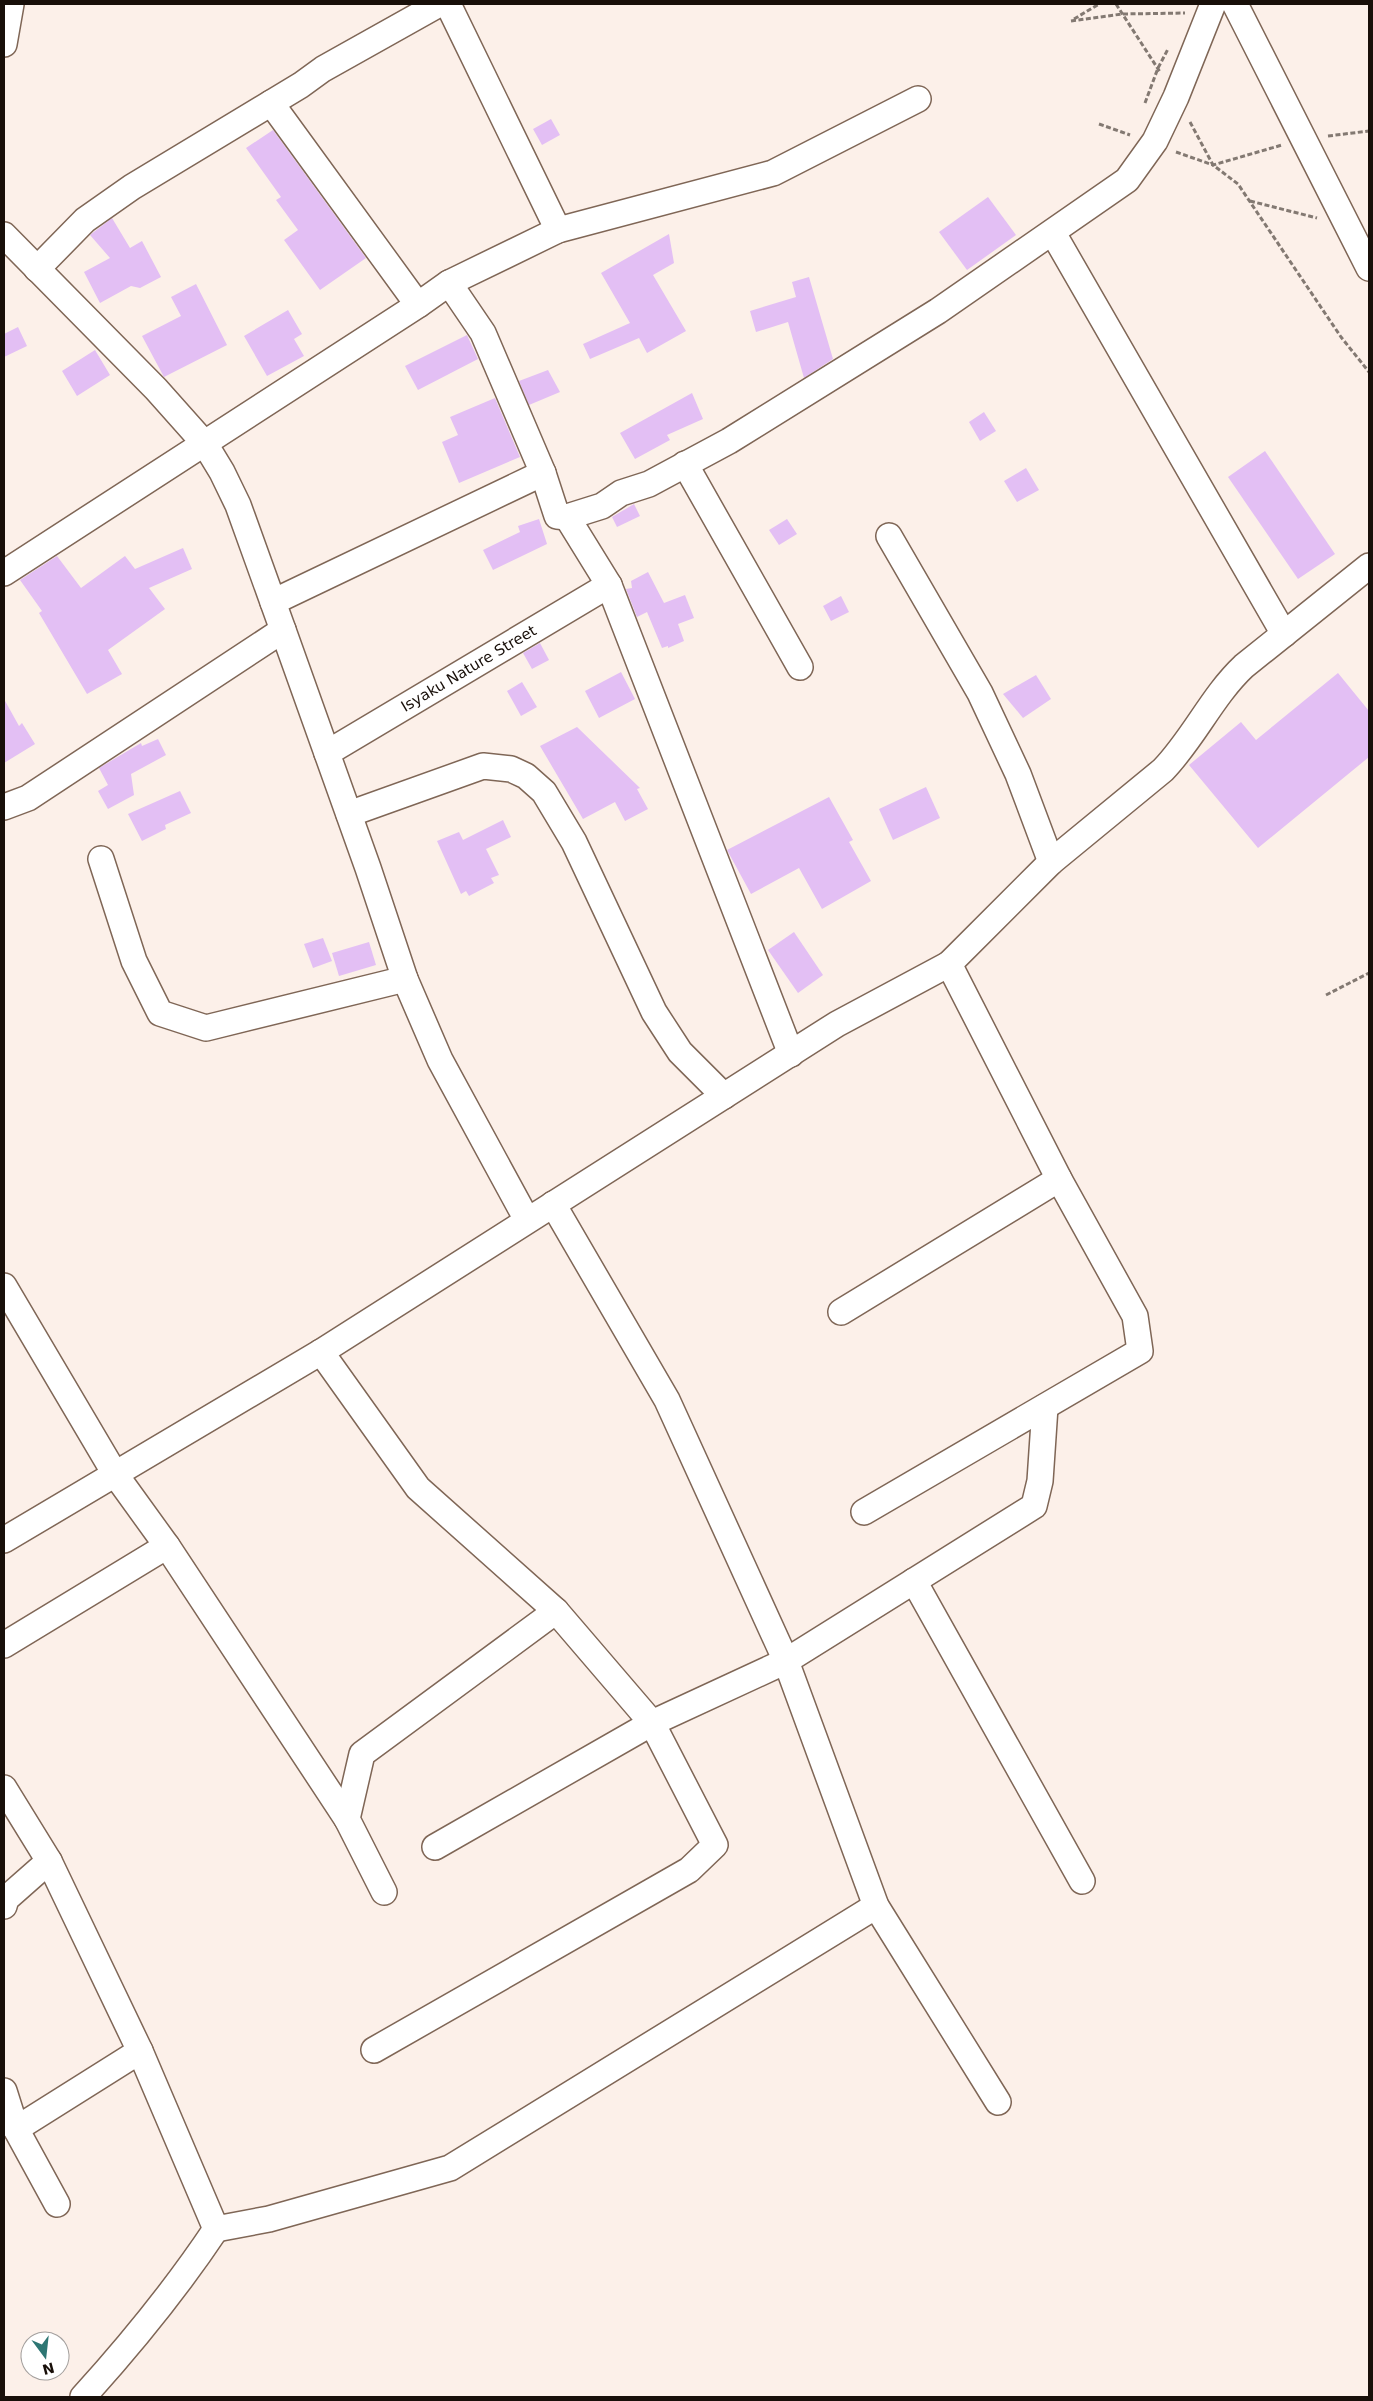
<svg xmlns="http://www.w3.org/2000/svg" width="1373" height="2401" font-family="'DejaVu Sans',sans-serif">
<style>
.building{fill:#e3bff4}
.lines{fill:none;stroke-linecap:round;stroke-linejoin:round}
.minor-casing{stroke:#7f6656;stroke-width:28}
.path{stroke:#837972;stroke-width:3;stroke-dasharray:5 2.5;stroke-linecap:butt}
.minor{stroke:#fff;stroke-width:25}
.labels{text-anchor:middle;stroke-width:4;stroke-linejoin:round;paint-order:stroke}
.street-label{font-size:15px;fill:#180f09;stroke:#fff}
</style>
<rect width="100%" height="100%" fill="#fcf0e9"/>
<g class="building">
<polygon points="551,119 560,135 542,145 533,129"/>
<polygon points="273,130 366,258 320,290 284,240 298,230 276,200 281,197 246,148"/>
<polygon points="988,197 1016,235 967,270 939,232"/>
<polygon points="112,218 130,248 142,241 161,277 140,288 131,286 100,303 84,272 110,258 90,235"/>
<polygon points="669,234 674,263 653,275 686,331 647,353 639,338 590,359 583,344 630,323 601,273"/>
<polygon points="809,277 833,359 804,378 788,322 756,332 750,311 796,297 792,282"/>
<polygon points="196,284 227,345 164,377 142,336 181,316 171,297"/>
<polygon points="288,310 302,334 294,339 304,356 267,376 244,336"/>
<polygon points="18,327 27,346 4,357 4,334"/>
<polygon points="467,335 478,359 418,390 405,366"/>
<polygon points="95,350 110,375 77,396 62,371"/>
<polygon points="548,370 560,392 529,405 519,381"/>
<polygon points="692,393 703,419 667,435 670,440 635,459 620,433"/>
<polygon points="495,398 520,457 459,483 442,442 458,435 450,417"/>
<polygon points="984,412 996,431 980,441 969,422"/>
<polygon points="1265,451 1335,554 1298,579 1228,477"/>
<polygon points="1026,468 1039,490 1017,502 1004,481"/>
<polygon points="634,504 640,516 617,527 612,517"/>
<polygon points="539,519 547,544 493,570 483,550 520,532 518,526"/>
<polygon points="787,519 797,534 779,545 769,530"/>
<polygon points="183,548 192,569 149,588 165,609 108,650 122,674 87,694 39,613 42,611 20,580 57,556 81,588 125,556 135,569"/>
<polygon points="648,572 664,603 685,595 694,618 678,624 684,641 668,648 668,646 662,648 647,612 637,617 626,589 632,588 631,581"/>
<polygon points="841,596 849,612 831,621 823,606"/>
<polygon points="540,643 549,660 532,669 523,653"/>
<polygon points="621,672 635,699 599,718 585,691"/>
<polygon points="1338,673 1369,711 1369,757 1258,848 1189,765 1241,722 1256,740"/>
<polygon points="1036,675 1051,699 1023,718 1003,694"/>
<polygon points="522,682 537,707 521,716 507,691"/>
<polygon points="4,699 19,726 22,723 35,744 4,763"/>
<polygon points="577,727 640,788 637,789 648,809 625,821 615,802 583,819 540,746"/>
<polygon points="158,739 166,755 131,774 134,795 108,809 98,791 108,785 99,768 141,743 142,746"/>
<polygon points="926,787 940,818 893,840 879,809"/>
<polygon points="180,791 191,813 165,825 166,829 142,841 128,814"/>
<polygon points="829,797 853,840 849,842 871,881 822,909 799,868 751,894 727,850"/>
<polygon points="503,820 511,837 486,849 499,875 491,878 494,883 469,896 466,891 461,894 437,841 459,832 463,840"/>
<polygon points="794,932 823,975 798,993 768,950"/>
<polygon points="323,938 332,961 313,968 304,944"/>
<polygon points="369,942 376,965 339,976 332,953"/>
</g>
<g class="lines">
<g class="minor-casing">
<g id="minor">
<polyline points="448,4 558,230"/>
<polyline points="1235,4 1369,268"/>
<polyline points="4,44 11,4"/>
<polyline points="271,103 418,305"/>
<polyline points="1053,233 1284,634"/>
<polyline points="4,235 156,389 205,444 222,472 238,505 283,630 368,868 405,979 440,1060 527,1220"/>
<polyline points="37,269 85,220 132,187 301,85 323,69 439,4"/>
<polyline points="449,283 483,333 543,473 557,516 567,517 602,506 621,493 649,484 729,441 938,311 1127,180 1155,141 1176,97 1213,4"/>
<polyline points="685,464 800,667"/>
<polyline points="567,517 609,585 791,1054"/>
<polyline points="889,536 980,693 1018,774 1051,862"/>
<polyline points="4,573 418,305 449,283 558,230 773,173 918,99"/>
<polyline points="273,602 543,473"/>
<path id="s1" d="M327 753 609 585"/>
<polyline points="4,807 28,798 283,630"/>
<polyline points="349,814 483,766 511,769 526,776 544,792 574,842 654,1012 680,1052 724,1096"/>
<polyline points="101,859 134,961 160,1013 206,1028 405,979"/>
<polyline points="553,1204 667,1400 786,1661 876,1906 998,2102"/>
<polyline points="4,1286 115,1474 167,1546 347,1819"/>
<polyline points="841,1312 1059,1179"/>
<polyline points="321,1352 418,1488 556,1611 652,1723 715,1845 689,1870 374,2050"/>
<polyline points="864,1512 1140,1351 1135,1316 1059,1179 949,964"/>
<path d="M4 1540 321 1352 837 1024 949 964 1051 862 1163 770C1194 738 1212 696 1244 666L1369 566"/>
<polyline points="914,1581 1082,1881"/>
<polyline points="4,1645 167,1546"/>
<polyline points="4,1788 49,1861 140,2051 216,2229 269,2219 450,2168 876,1906"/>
<polyline points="435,1847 652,1723 786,1661 1034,1506 1040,1481 1045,1407"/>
<polyline points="384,1892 347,1819 362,1754 556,1611"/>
<polyline points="4,1906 6,1899 49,1861"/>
<polyline points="4,2091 16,2129 57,2204"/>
<polyline points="16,2129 140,2051"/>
<path d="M83 2397C131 2344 176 2289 216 2229"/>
</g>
</g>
<g class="path">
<polyline points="1116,4 1160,72"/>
<polyline points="1074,19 1099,4"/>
<polyline points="1071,21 1122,14 1185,13"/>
<polyline points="1145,103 1158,68 1168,49"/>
<polyline points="1190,122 1213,165 1238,184 1341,337 1369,372"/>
<polyline points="1099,124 1130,135"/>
<polyline points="1328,136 1369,131"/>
<polyline points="1176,152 1213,165 1282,145"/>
<polyline points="1250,201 1317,218"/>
<polyline points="1326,995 1369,973"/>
</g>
<use href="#minor" class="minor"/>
</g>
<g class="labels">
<g class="street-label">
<text dy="5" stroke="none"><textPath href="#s1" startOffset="165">Isyaku Nature Street</textPath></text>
</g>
</g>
<rect width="1373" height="2401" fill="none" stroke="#180f09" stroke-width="10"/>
<g transform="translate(45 2356) rotate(165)"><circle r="24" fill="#ffffff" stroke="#a39f9d"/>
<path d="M0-4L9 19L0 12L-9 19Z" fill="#2d7673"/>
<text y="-8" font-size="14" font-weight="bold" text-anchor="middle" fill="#180f09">N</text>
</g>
</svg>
